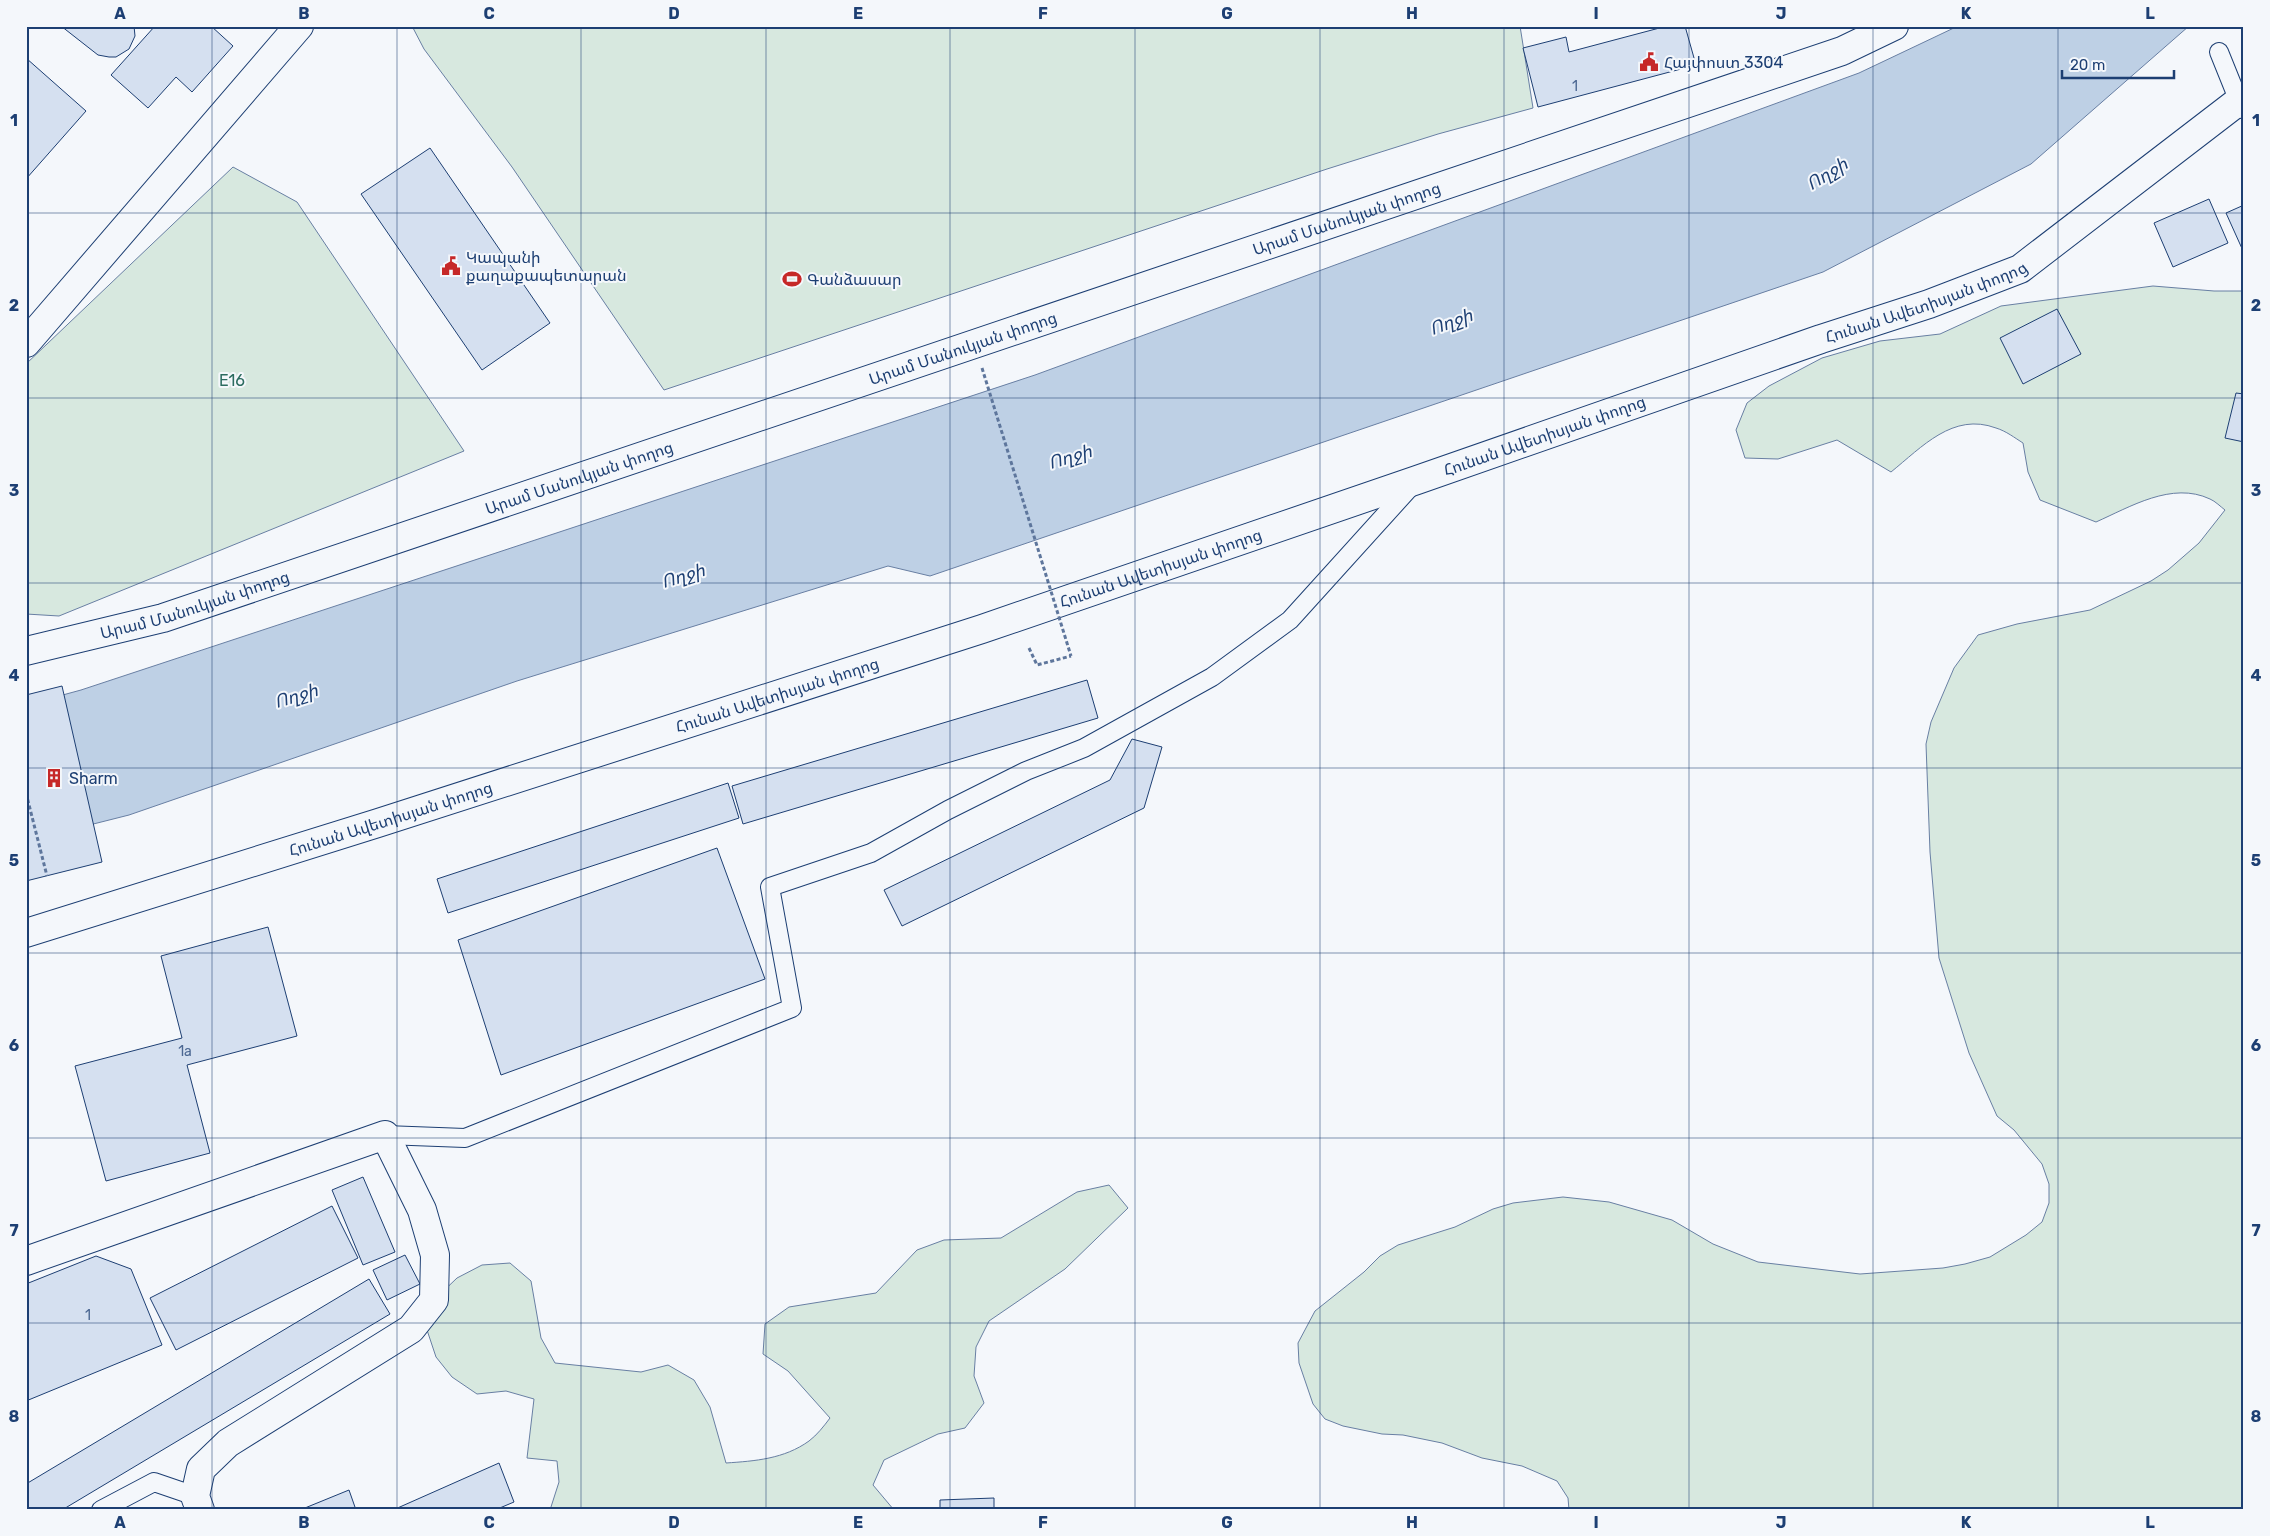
<svg xmlns="http://www.w3.org/2000/svg" width="2270" height="1536" font-family="Rubik,'Noto Sans Armenian',sans-serif">
<style>
.green{fill:#d7e8df;stroke:#687fa3}
.water{fill:#bed0e5;stroke:#687fa3}
.building{fill:#d5e0f0;stroke:#1d3f73}
.lines{fill:none;stroke-linecap:round;stroke-linejoin:round}
.service-casing{stroke:#1d3f73;stroke-width:20}
.minor-casing{stroke:#1d3f73;stroke-width:30}
.tertiary-casing{stroke:#1d3f73;stroke-width:30}
.trunk-casing{stroke:#1d3f73;stroke-width:30}
.path{stroke:#5e769c;stroke-width:3;stroke-dasharray:4 2.5;stroke-linecap:butt}
.service{stroke:#f4f7fb;stroke-width:18}
.minor{stroke:#f4f7fb;stroke-width:28}
.tertiary{stroke:#f4f7fb;stroke-width:28}
.trunk{stroke:#f4f7fb;stroke-width:28}
.path-bridge{stroke:#5e769c;stroke-width:3;stroke-dasharray:4 2.5;stroke-linecap:butt}
.grid{fill:none;stroke:#1d3f73;stroke-width:1;stroke-opacity:0.55}
.labels{text-anchor:middle;stroke-width:4;stroke-linejoin:round;paint-order:stroke}
.number-label{font-size:14px;fill:#4b6792}
.poi-label{font-size:16px;fill:#1d3f73;stroke:#f4f7fb;text-anchor:start}
.street-label{font-size:16px;fill:#1d3f73;stroke:#f4f7fb}
.park-label{font-size:16px;fill:#2c6c60;stroke:#f4f7fb}
.water-label{font-size:18px;font-style:italic;fill:#1d3f73;stroke:#f4f7fb}
.neatline{fill:none;stroke:#1d3f73;stroke-width:2}
.grid-label{font-size:16px;text-anchor:middle;font-weight:bold;fill:#1d3f73}
</style>
<rect width="100%" height="100%" fill="#f4f7fb"/>
<g class="green">
<polygon points="412,26 1520,26 1533,108 1438,134 1327,169 664,390 512,167 424,49"/>
<polygon points="233,167 297,202 464,451 59,616 26,614 26,364"/>
<path d="M2153 286 2214 291H2244V1510H1569L1568 1498 1557 1481 1522 1466 1482 1458 1442 1443 1403 1435 1382 1434 1343 1426 1325 1419 1313 1404 1299 1363 1298 1343 1315 1311 1364 1272 1380 1256 1398 1245 1455 1227 1493 1209 1513 1203 1563 1197 1609 1202 1672 1220 1713 1244 1758 1262 1860 1274 1943 1268 1965 1264 1990 1257 2026 1235 2042 1222 2049 1203V1184L2042 1164 2014 1130 1997 1116 1969 1053 1939 958 1930 852 1926 744 1931 722 1954 668 1978 635 2017 624 2090 610 2151 581 2168 570 2199 543 2225 510C2221 507 2215 501 2210 499 2172 481 2130 507 2096 522L2040 500 2028 472 2023 443C2015 438 2006 431 1996 428 1953 412 1922 447 1891 472L1837 440 1778 459 1745 458 1736 430 1747 403 1769 386 1822 358 1880 341 1940 334 2001 306Z"/>
<path d="M1109 1185 1128 1208 1065 1269 989 1321 976 1347 974 1376 984 1403 965 1428 938 1434 884 1460 873 1485 894 1510H550L559 1482 557 1461 527 1458 534 1399 506 1391 477 1394 452 1377 436 1357 427 1330 434 1300 457 1278 482 1265 510 1263 531 1281 541 1338 555 1363 641 1372 668 1365 694 1380 710 1407 726 1463C755 1461 784 1459 809 1441 817 1435 824 1426 830 1418L788 1371 763 1354 765 1324 789 1307 876 1293 917 1250 944 1240 1001 1238 1077 1192Z"/>
</g>
<polygon class="water" points="1958,26 2189,26 2031,164 1823,272 930,576 888,566 517,681 129,815 26,841 26,705 81,690 1035,375 1859,73"/>
<g class="building">
<polygon points="61,26 134,26 135,36 129,49 116,57 109,57 98,55"/>
<polygon points="155,26 211,26 233,46 192,92 176,77 148,108 111,75"/>
<polygon points="1667,26 1685,26 1696,65 1538,107 1523,48 1566,37 1569,52"/>
<polygon points="26,58 86,111 26,179"/>
<polygon points="430,148 550,323 482,370 361,194"/>
<polygon points="2209,199 2228,243 2173,267 2154,223"/>
<polygon points="2244,205 2244,253 2226,213"/>
<polygon points="2057,309 2081,354 2023,384 2000,338"/>
<polygon points="2236,393 2244,394 2244,442 2225,438"/>
<polygon points="1087,680 1098,718 743,824 732,786"/>
<polygon points="62,686 102,862 26,881 26,695"/>
<polygon points="1132,739 1162,747 1144,808 902,926 884,890 1110,780"/>
<polygon points="728,783 739,818 448,913 437,879"/>
<polygon points="717,848 765,979 501,1075 458,940"/>
<polygon points="268,927 297,1036 187,1065 210,1153 106,1181 75,1066 182,1038 161,956"/>
<polygon points="363,1177 395,1252 363,1265 332,1190"/>
<polygon points="332,1206 358,1258 176,1350 150,1298"/>
<polygon points="405,1255 420,1284 387,1300 373,1270"/>
<polygon points="96,1256 131,1269 162,1345 26,1401 26,1284"/>
<polygon points="369,1279 390,1314 62,1510 26,1510 26,1484"/>
<polygon points="499,1463 514,1502 495,1510 393,1510"/>
<polygon points="349,1490 356,1510 300,1510"/>
<polygon points="994,1498 994,1510 940,1510 940,1500"/>
</g>
<g class="lines">
<g class="service-casing">
<g id="service">
<polyline points="2219,52 2242,109"/>
<polyline points="385,1135 465,1138 792,1008 770,887 871,853 948,810 1026,771 1084,748 1212,677 1290,620 1414,483"/>
<polyline points="101,1510 154,1482 195,1496"/>
</g>
</g>
<g class="minor-casing">
<polyline id="minor" points="26,1261 385,1135 422,1210 435,1255 434,1300 411,1329 228,1443 201,1469 195,1496 200,1510"/>
</g>
<g class="tertiary-casing">
<g id="tertiary">
<polyline points="26,343 299,26"/>
<path id="s1" d="M26 651 163 618 1842 51 1894 26"/>
</g>
</g>
<g class="trunk-casing">
<g id="trunk">
<path id="s2" d="M26 933 378 823 982 629 1417 480 1821 339 1929 304 2020 269 2244 97"/>
</g>
</g>
<g class="path">
<polyline points="1029,648 1037,665 1071,656"/>
<polyline points="26,793 47,876"/>
</g>
<use href="#service" class="service"/>
<use href="#minor" class="minor"/>
<use href="#tertiary" class="tertiary"/>
<use href="#trunk" class="trunk"/>
<polyline class="path-bridge" points="982,368 1071,656"/>
</g>
<path class="grid" d="M212 26V1510M397 26V1510M581 26V1510M766 26V1510M950 26V1510M1135 26V1510M1320 26V1510M1504 26V1510M1689 26V1510M1873 26V1510M2058 26V1510M26 213H2244M26 398H2244M26 583H2244M26 768H2244M26 953H2244M26 1138H2244M26 1323H2244"/>
<defs>
<g id="civic-bare" transform="scale(1.5)"><path d="M-.6-6.5H3V-4.5H.6V-3L4-1V1h2V6H-6V1h2V-1L-.6-3ZM-1.2 2.5V6h2.4V2.5Z" fill="#c62828" stroke="#f4f7fb" stroke-width="2.5" paint-order="stroke"/></g>
<g id="stadium-bare" transform="scale(1.5)"><path d="M0-5a6.5 5 0 1 0 0 10a6.5 5 0 1 0 0-10ZM-3.5-1.8h7v3.6h-7Z" fill="#c62828" stroke="#f4f7fb" stroke-width="2.5" paint-order="stroke"/></g>
<g id="building-bare" transform="scale(1.5)"><path d="M-4-6H4V6H1V3H-1V6H-4ZM-2.5-4.3h1.7v1.8h-1.7ZM.8-4.3h1.7v1.8H.8ZM-2.5-1h1.7V.8h-1.7ZM.8-1h1.7V.8H.8Z" fill="#c62828" stroke="#f4f7fb" stroke-width="2.5" paint-order="stroke"/></g>
</defs>
<g fill-rule="evenodd">
<use href="#civic-bare" x="1649" y="62"/>
<use href="#civic-bare" x="451" y="266"/>
<use href="#stadium-bare" x="792" y="279"/>
<use href="#building-bare" x="54" y="778"/>
</g>
<g class="labels">
<g class="number-label">
<text x="1575" y="91">1</text>
<text x="185" y="1056">1a</text>
<text x="88" y="1320">1</text>
</g>
<g class="poi-label">
<text x="1664" y="68">Հայփոստ 3304</text>
<text x="466" y="263">Կապանի<tspan x="466" dy="18">քաղաքապետարան</tspan></text>
<text x="807" y="285">Գանձասար</text>
<text x="69" y="784">Sharm</text>
</g>
<g class="street-label">
<text dy="6" stroke="none"><textPath href="#s1" startOffset="1390">Արամ Մանուկյան փողոց</textPath></text>
<text dy="6" stroke="none"><textPath href="#s2" startOffset="2002">Հունան Ավետիսյան փողոց</textPath></text>
<text dy="6" stroke="none"><textPath href="#s1" startOffset="985">Արամ Մանուկյան փողոց</textPath></text>
<text dy="6" stroke="none"><textPath href="#s2" startOffset="1598">Հունան Ավետիսյան փողոց</textPath></text>
<text dy="6" stroke="none"><textPath href="#s1" startOffset="580">Արամ Մանուկյան փողոց</textPath></text>
<text dy="6" stroke="none"><textPath href="#s2" startOffset="1192">Հունան Ավետիսյան փողոց</textPath></text>
<text dy="6" stroke="none"><textPath href="#s1" startOffset="175">Արամ Մանուկյան փողոց</textPath></text>
<text dy="6" stroke="none"><textPath href="#s2" startOffset="788">Հունան Ավետիսյան փողոց</textPath></text>
<text dy="6" stroke="none"><textPath href="#s2" startOffset="382">Հունան Ավետիսյան փողոց</textPath></text>
</g>
<g class="park-label">
<text x="232" y="386">E16</text>
</g>
<g class="water-label">
<text transform="translate(1827 174) rotate(-32)" y="6">Ողջի</text>
<text transform="translate(1451 322) rotate(-20)" y="6">Ողջի</text>
<text transform="translate(1070 457) rotate(-17)" y="6">Ողջի</text>
<text transform="translate(683 576) rotate(-17)" y="6">Ողջի</text>
<text transform="translate(296 696) rotate(-17)" y="6">Ողջի</text>
</g>
</g>
<rect width="2270" height="1536" fill="none" stroke="#f4f7fb" stroke-width="55"/>
<path d="M2062 70v8h112v-8" fill="none" stroke="#1d3f73" stroke-width="2.5"/>
<text x="2070" y="70" font-size="15" fill="#1d3f73" stroke="#f4f7fb" stroke-width="4" paint-order="stroke">20 m</text>
<rect x="28" y="28" width="2214" height="1480" class="neatline"/>
<g class="grid-label">
<text x="120" y="19">A</text>
<text x="304" y="19">B</text>
<text x="489" y="19">C</text>
<text x="674" y="19">D</text>
<text x="858" y="19">E</text>
<text x="1043" y="19">F</text>
<text x="1227" y="19">G</text>
<text x="1412" y="19">H</text>
<text x="1596" y="19">I</text>
<text x="1781" y="19">J</text>
<text x="1966" y="19">K</text>
<text x="2150" y="19">L</text>
<text x="14" y="126">1</text>
<text x="2256" y="126">1</text>
<text x="14" y="311">2</text>
<text x="2256" y="311">2</text>
<text x="14" y="496">3</text>
<text x="2256" y="496">3</text>
<text x="14" y="681">4</text>
<text x="2256" y="681">4</text>
<text x="14" y="866">5</text>
<text x="2256" y="866">5</text>
<text x="14" y="1051">6</text>
<text x="2256" y="1051">6</text>
<text x="14" y="1236">7</text>
<text x="2256" y="1236">7</text>
<text x="14" y="1422">8</text>
<text x="2256" y="1422">8</text>
<text x="120" y="1528">A</text>
<text x="304" y="1528">B</text>
<text x="489" y="1528">C</text>
<text x="674" y="1528">D</text>
<text x="858" y="1528">E</text>
<text x="1043" y="1528">F</text>
<text x="1227" y="1528">G</text>
<text x="1412" y="1528">H</text>
<text x="1596" y="1528">I</text>
<text x="1781" y="1528">J</text>
<text x="1966" y="1528">K</text>
<text x="2150" y="1528">L</text>
</g>
</svg>
